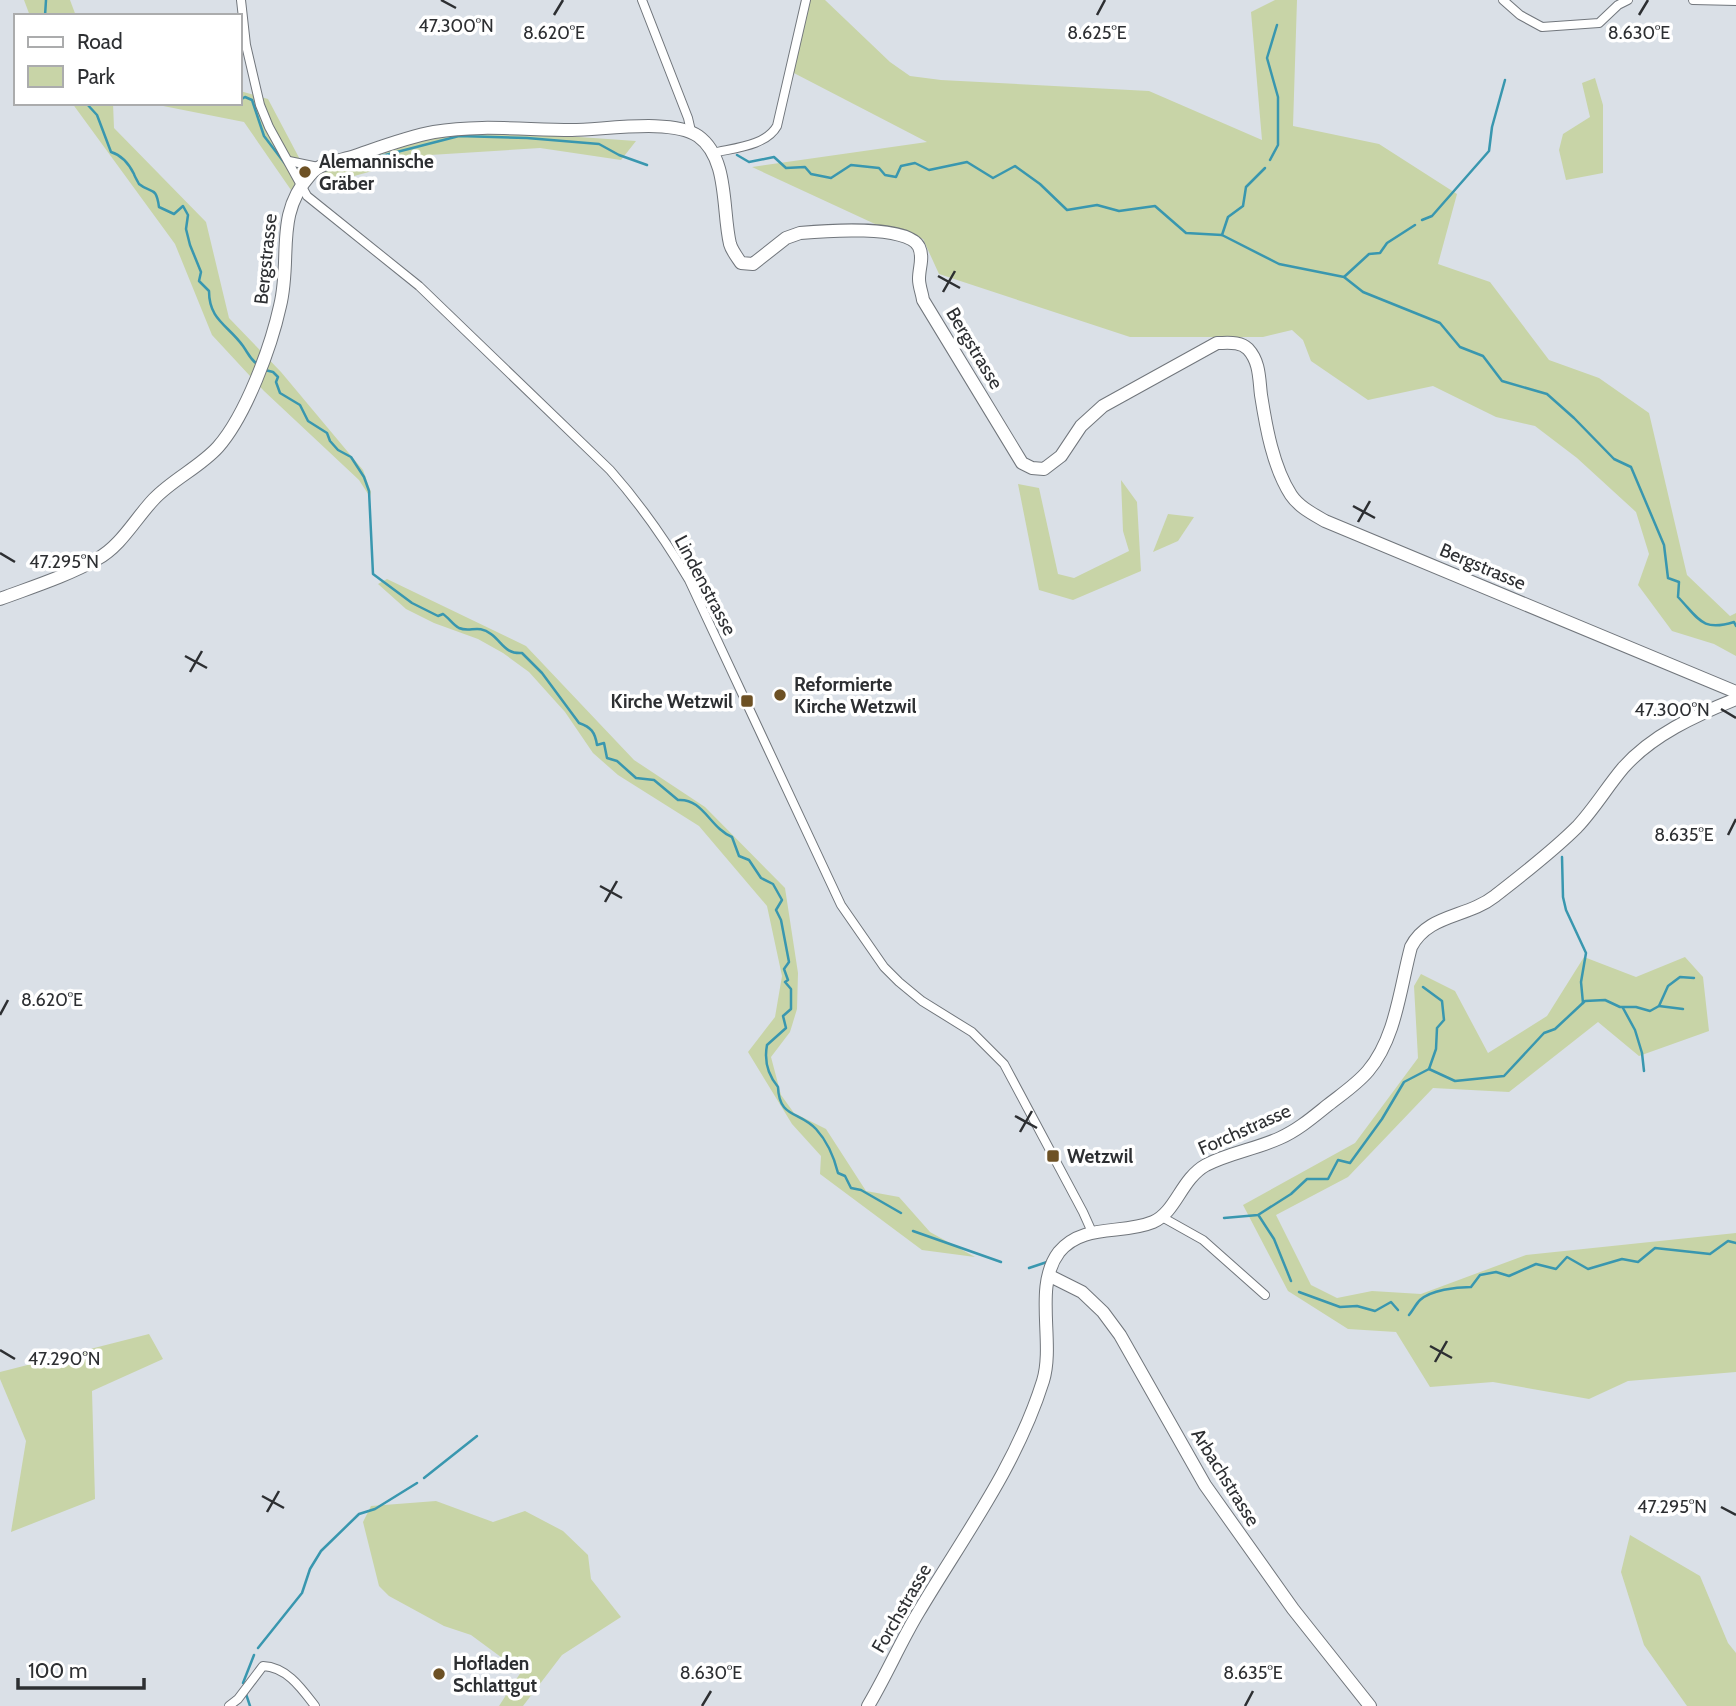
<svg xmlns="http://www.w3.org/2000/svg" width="1736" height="1706" font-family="Cabin,sans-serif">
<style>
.green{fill:#c8d4a7}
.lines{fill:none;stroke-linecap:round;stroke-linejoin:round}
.stream{stroke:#3997af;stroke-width:2.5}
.street-casing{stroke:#71767c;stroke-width:10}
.secondary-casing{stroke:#71767c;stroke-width:14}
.street{stroke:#fff;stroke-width:8}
.secondary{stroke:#fff;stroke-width:12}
.ticks{fill:none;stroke:#2d2f32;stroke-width:2.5}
.poi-dot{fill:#6d5124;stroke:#fff;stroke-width:2.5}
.labels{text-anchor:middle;stroke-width:7;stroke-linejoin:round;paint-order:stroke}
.poi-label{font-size:19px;font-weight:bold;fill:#2d2f32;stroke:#fff;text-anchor:start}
.street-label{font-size:19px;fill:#2d2f32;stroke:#fff}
.ticks-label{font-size:18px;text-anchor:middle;fill:#2d2f32;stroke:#fff;stroke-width:7;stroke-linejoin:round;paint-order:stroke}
</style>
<rect width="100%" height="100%" fill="#dae0e7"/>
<g class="green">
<polygon points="24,0 70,0 76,16 30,16"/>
<polygon points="806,0 825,0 890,62 910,76 941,80 1149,91 1262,140 1251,12 1275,0 1297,0 1293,126 1379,144 1457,194 1438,264 1490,282 1549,360 1599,378 1649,413 1687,575 1730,616 1736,613 1736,656 1714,644 1672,631 1638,585 1649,554 1636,512 1577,458 1535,426 1496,417 1433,386 1368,400 1311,361 1303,340 1292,330 1263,337 1130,337 939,274 923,239 888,230 752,167 927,142 790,71"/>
<polygon points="1595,78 1603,105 1603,173 1566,180 1559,150 1563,134 1590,117 1582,83"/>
<polygon points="240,91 268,99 305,169 291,190 244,122 148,103 240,103"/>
<polygon points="72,103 113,103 114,128 206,222 229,318 281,372 363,470 371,492 370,497 359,480 264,391 212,335 175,244"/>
<polygon points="478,130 636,141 621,160 540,148 430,155 329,183 319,183 320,166 408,139"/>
<polygon points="1121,480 1137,502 1141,571 1073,600 1039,590 1018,484 1039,488 1058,574 1074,578 1129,551 1123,531"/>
<polygon points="1168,514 1194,517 1178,541 1153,552"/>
<polygon points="387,579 526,646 634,760 705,807 785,888 798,973 797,1009 790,1032 771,1057 781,1095 794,1113 826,1129 866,1191 899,1197 930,1232 975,1257 922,1250 820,1174 821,1156 792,1124 748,1052 775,1017 782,976 767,906 699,826 618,775 593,753 565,712 529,672 503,653 478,639 434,623 406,609 378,584"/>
<polygon points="1584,957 1636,977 1685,957 1703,977 1709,1031 1639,1056 1598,1022 1509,1092 1433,1088 1348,1177 1276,1215 1311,1285 1337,1298 1372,1291 1421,1294 1526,1255 1736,1233 1736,1372 1628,1381 1589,1399 1493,1382 1430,1387 1396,1332 1348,1329 1288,1291 1243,1205 1355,1143 1418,1058 1414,986 1421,974 1455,991 1488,1053 1547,1016"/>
<polygon points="149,1334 163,1359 92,1391 95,1499 11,1532 26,1441 0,1379 0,1372"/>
<polygon points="436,1501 493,1522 525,1511 563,1531 588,1555 591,1579 621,1617 562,1655 523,1706 499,1706 521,1672 471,1635 444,1626 389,1596 379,1586 363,1522 371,1506"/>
<polygon points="1630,1535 1700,1576 1728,1643 1736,1653 1736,1706 1687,1706 1644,1645 1621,1572"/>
</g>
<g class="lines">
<g class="stream">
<polyline points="45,16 46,0"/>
<polyline points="240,100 245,97 252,100 264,136 286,165"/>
<path d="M86 103 97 115 111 152C121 155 129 164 134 174 134 175 139 184 139 184 151 194 156 185 159 207L174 214 183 206 188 215 186 229 190 245 201 272 199 281 209 291C209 320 228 325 243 346 248 353 250 359 257 364"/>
<path d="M737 155 749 162 774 157 786 168 805 167 811 174 831 178 851 165 879 168 885 175 896 177 901 166 915 163 929 170 967 162 993 178 1015 166 1040 184 1067 210 1097 205 1119 211 1155 206 1186 233 1222 235 1279 264 1344 277 1363 292 1440 323 1460 347 1483 356 1502 381 1547 394 1574 418 1614 459 1631 467 1664 545 1668 578 1679 582 1678 597C1699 619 1702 632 1734 622L1736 626"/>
<polyline points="1270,160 1278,145 1278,97 1267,58 1277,25"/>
<polyline points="327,170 459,136 527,138 599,144 619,155 647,165"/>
<polyline points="1422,220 1432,216 1489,151 1492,127 1505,80"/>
<polyline points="1222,235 1228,217 1243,206 1246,187 1265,168"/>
<polyline points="1344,277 1369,254 1380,253 1387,243 1415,225"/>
<path d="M265 370 273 372 278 377 276 382 280 393 300 405 308 421 327 433 330 441 338 450 351 457 364 477 369 491 373 574 412 603 438 616 443 614C449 618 453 625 459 628 470 633 478 624 491 634 503 643 505 654 522 653L542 673 579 723C591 727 595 732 597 745L604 743 607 758 617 761 636 778 654 780 678 800C703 798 710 828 732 837L739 856 749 860 761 878 773 884 782 900 776 910 781 920 789 962 784 969 788 980 785 982 791 989V1009L783 1016 786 1028 767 1045C764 1061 767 1074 778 1087 779 1118 799 1111 816 1129 827 1141 834 1157 838 1173L845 1176 851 1188 861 1190 901 1213"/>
<polyline points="1562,857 1563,897 1566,910 1586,953 1581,982 1583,1003"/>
<polyline points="1423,987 1442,1001 1444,1020 1437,1028 1436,1049 1429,1069"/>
<polyline points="1659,1006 1683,1009"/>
<polyline points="1623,1008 1635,1030 1642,1053 1644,1071"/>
<polyline points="1259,1216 1274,1239 1291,1281"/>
<polyline points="1224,1218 1258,1215 1291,1194 1307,1179 1328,1179 1338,1160 1350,1163 1382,1119 1404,1082 1429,1069 1455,1081 1504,1076 1544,1033 1555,1029 1585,1001 1605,1000 1620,1007 1636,1007 1650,1011 1659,1006 1668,986 1680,977 1694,978"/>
<polyline points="913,1231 1001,1262"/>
<polyline points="1029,1268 1047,1262"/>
<polyline points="1299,1292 1340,1307 1357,1306 1375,1311 1391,1302 1398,1310"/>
<path d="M1409 1315C1413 1310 1416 1304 1420 1300 1431 1290 1456 1287 1471 1287L1480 1275 1496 1272 1509 1276 1536 1264 1556 1269 1567 1257 1588 1269 1622 1259 1638 1262 1655 1248 1710 1254 1728 1241 1736 1243"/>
<polyline points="424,1478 477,1436"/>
<polyline points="258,1648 302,1593 310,1569 321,1551 359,1514 375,1509 417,1483"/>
<polyline points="243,1683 254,1655"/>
<polyline points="246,1694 250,1706"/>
</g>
<g class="street-casing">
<g id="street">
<path d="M241 0 246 45 260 105 269 127 307 196 419 286 610 470C641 505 666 541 689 580L841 905 884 967 899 982 922 1001 972 1032 1004 1064 1083 1212 1092 1232"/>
<polyline points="642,0 688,118 691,131"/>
<polyline points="1503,0 1520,15 1542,27 1599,23 1618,5 1628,0"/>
<polyline points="1693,0 1736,1"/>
<path d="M713 153C733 148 766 146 777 126L806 0"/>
<polyline points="289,161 318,167"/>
<polyline points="1162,1217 1203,1240 1265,1295"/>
<path d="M229 1706 238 1699 263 1666C287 1667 302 1689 315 1706"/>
</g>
</g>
<g class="secondary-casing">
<g id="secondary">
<path d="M0 599C32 587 67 576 97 559 121 546 135 519 154 499 173 479 200 467 218 447 246 415 271 347 280 306 292 258 274 215 310 175 320 162 340 161 355 156 381 147 407 137 434 132 480 124 526 130 572 130 603 130 672 118 698 136 729 158 722 210 730 244 732 251 737 257 741 263L753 264 786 238 800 233C822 231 909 224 919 247 924 258 919 267 919 279 919 286 922 293 923 300L1022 463 1032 468 1044 469 1061 456 1081 426 1103 406 1217 343C1228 343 1240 341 1248 349 1260 362 1259 379 1261 395 1266 427 1273 467 1291 495 1299 507 1313 514 1325 521L1736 692"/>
<polyline points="1050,1276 1082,1292 1103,1312 1120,1335 1205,1485 1293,1609 1370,1706"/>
<path d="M868 1706C886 1676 900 1643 918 1613 963 1537 1016 1467 1043 1381 1055 1342 1033 1286 1059 1252 1083 1223 1122 1235 1153 1222 1176 1212 1181 1179 1206 1165 1229 1153 1256 1149 1280 1138 1298 1130 1313 1117 1328 1105 1342 1094 1357 1084 1368 1071 1396 1038 1400 988 1411 947 1428 914 1467 918 1495 896 1523 874 1552 852 1577 827 1594 809 1607 787 1623 768 1652 735 1696 715 1736 699"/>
</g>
</g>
<use href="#street" class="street"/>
<use href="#secondary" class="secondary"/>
</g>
<path class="ticks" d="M441 0 456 8M554 15 563 0M1097 15 1105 0M1639 15 1648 0M938 276 960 288M943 292 955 271M1353 506 1375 518M1358 522 1370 501M0 553 15 562M185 656 207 668M190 672 202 651M1721 709 1736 718M1728 835 1736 819M600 886 622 898M605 902 617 881M0 1015 8 1000M1015 1116 1037 1128M1020 1132 1032 1111M1430 1346 1452 1358M0 1350 15 1359M1435 1362 1447 1341M262 1496 284 1508M1721 1507 1736 1515M267 1512 279 1491M702 1706 711 1691M1245 1706 1253 1691"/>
<g class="poi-dot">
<circle cx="305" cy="172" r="7"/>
<circle cx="780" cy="695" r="7"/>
<rect x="740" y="694" width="14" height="14" rx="3.5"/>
<rect x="1046" y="1149" width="14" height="14" rx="3.5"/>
<circle cx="439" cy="1674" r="7"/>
</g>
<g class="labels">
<g class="poi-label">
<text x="319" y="168">Alemannische<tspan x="319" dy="22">Gräber</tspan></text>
<text x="794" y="691">Reformierte<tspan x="794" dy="22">Kirche Wetzwil</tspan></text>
<text x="733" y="708" text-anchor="end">Kirche Wetzwil</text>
<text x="1067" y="1163">Wetzwil</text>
<text x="453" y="1670">Hofladen<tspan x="453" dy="22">Schlattgut</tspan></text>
</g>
<g class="street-label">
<text transform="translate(265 259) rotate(-84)" y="7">Bergstrasse</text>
<text transform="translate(975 348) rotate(59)" y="7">Bergstrasse</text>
<text transform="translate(1483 566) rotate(23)" y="7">Bergstrasse</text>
<text transform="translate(706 585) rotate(62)" y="7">Lindenstrasse</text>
<text transform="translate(1244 1129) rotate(-24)" y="7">Forchstrasse</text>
<text transform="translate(1226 1477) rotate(58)" y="7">Arbachstrasse</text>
<text transform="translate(901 1608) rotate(-60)" y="7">Forchstrasse</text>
</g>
</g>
<g class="ticks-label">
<text x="456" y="32">47.300°N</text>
<text x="554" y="39">8.620°E</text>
<text x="1097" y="39">8.625°E</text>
<text x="1639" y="39">8.630°E</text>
<text x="64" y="568">47.295°N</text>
<text x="1672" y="716">47.300°N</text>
<text x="1684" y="841">8.635°E</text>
<text x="52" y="1006">8.620°E</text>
<text x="64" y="1365">47.290°N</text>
<text x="1672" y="1513">47.295°N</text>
<text x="711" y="1679">8.630°E</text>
<text x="1253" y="1679">8.635°E</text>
</g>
<rect x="14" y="14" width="228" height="91" fill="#ffffff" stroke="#abacad" stroke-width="2"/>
<rect x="28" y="37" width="35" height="10" fill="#ffffff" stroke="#abacad" stroke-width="2"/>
<text x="77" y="49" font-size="21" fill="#2d2f32">Road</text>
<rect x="28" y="66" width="35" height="21" fill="#c8d4a7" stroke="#abacad" stroke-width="2"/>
<text x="77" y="84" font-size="21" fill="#2d2f32">Park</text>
<path d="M18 1678v10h126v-10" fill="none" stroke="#2d2f32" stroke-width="3.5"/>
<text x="28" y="1678" font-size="21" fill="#2d2f32" stroke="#ffffff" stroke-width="5" paint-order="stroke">100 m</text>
</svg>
